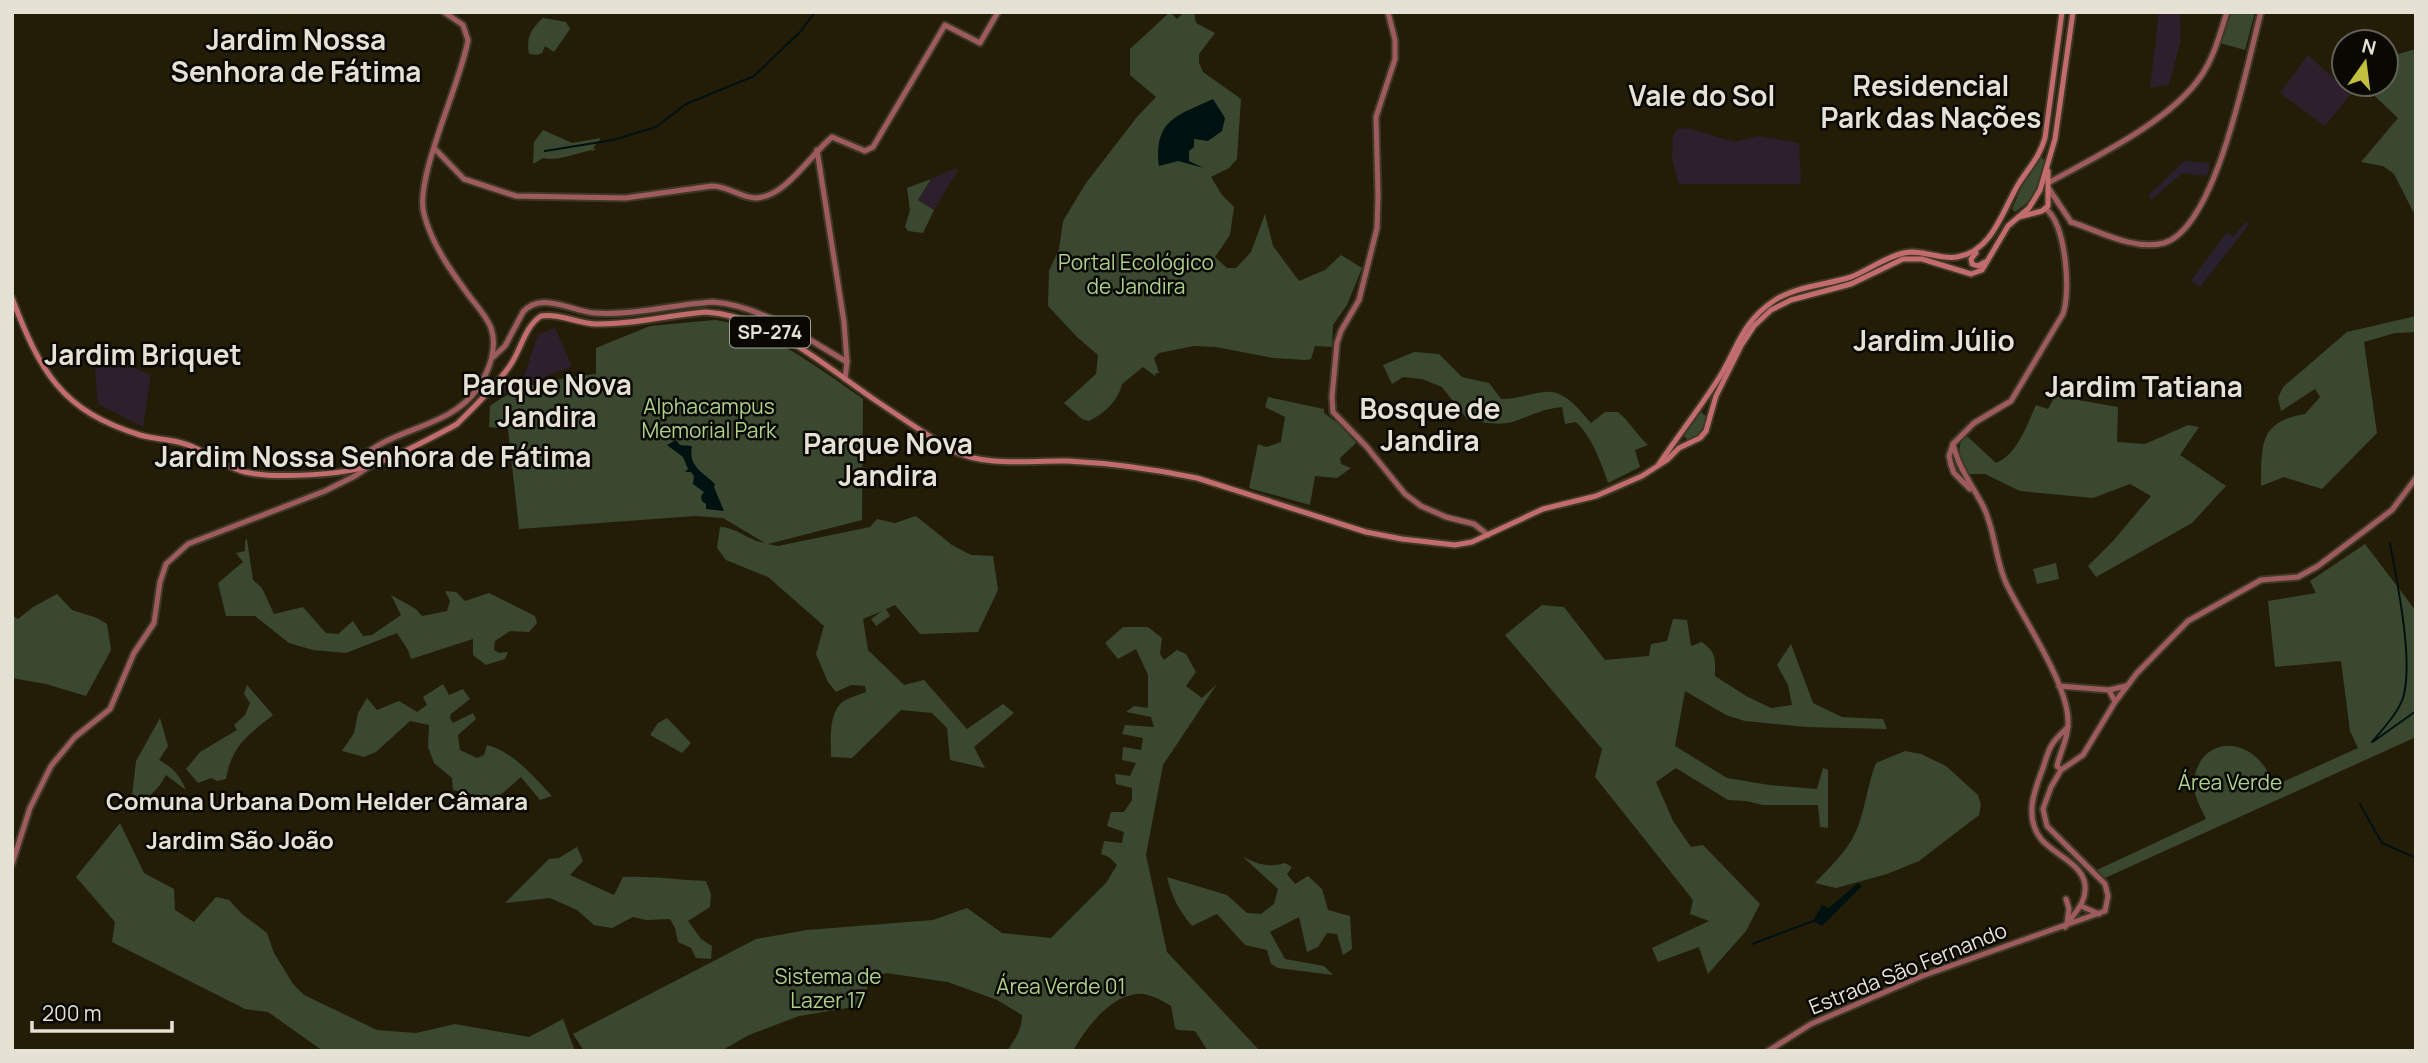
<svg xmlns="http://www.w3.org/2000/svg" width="2428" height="1063" font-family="Manrope,sans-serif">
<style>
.industrial{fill:#292130}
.education{fill:#2d1f2c}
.green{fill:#3b4830}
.water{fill:#011}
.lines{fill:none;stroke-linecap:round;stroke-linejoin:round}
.stream{stroke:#011;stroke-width:2}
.secondary-casing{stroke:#3e3825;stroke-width:9}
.primary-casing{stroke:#3e3825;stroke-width:9}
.secondary{stroke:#9e5b5d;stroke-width:5}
.primary{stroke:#c26c6e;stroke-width:5}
.labels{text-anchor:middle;stroke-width:5;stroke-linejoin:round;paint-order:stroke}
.shield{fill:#0a0802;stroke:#a3a095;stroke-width:2}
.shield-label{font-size:19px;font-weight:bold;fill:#e5e1d4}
.park-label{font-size:21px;fill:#add08b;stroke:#0a0802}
.street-label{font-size:21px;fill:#e5e1d4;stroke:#0a0802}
.quarter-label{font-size:24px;font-weight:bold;fill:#e5e1d4;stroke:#0a0802}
.district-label{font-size:28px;font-weight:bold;fill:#e5e1d4;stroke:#0a0802}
</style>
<rect width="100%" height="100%" fill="#231d08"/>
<g class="industrial">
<polygon points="2184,161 2210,163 2207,176 2182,173 2151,200 2149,195"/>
<polygon points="2245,223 2250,223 2200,287 2191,281 2227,232 2233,237"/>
</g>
<g class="education">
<polygon points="2159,12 2180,12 2181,40 2169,85 2150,88"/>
<polygon points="2308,55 2351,94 2325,126 2280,93"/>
<polygon points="1688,128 1734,142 1758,136 1799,143 1801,184 1682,184 1678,183 1672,160 1673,134 1678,129"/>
<polygon points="955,168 958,170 934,210 918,200 931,179"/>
<polygon points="555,328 572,366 496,397 504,383 524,376 538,334"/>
<polygon points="93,350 151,375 143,427 98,404"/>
</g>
<g class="green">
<path d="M1170 12 1177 19 1184 12H1194L1196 23 1215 33 1199 54V63L1203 72 1241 99 1237 159 1229 168 1211 177 1222 195 1234 207 1230 235 1215 257 1227 268H1236L1251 252 1265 214 1273 246 1299 281 1325 270 1341 255 1362 268 1347 305 1333 325 1332 347 1315 346 1311 359 1306 360 1273 358 1216 347 1194 346 1159 353 1154 358 1159 373H1156L1155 376 1143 367 1122 384C1118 401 1105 413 1089 421L1082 419 1064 403 1096 374 1098 355 1077 337 1048 306 1049 271 1059 249 1063 221 1086 183 1137 117 1156 97 1130 75V49Z"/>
<polygon points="2232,12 2255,12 2245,50 2220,43"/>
<path d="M543 18 566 22 570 29 554 52 545 46 542 53 537 55 529 54C526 37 531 29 543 18Z"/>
<polygon points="2416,49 2416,217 2394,174 2383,166 2361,162 2398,118 2362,84 2386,84 2386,51 2395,55"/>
<path d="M543 130 572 143 601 138 593 148 596 150C577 151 562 162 543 158L533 164 534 142Z"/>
<polygon points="2041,157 2046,161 2035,197 2015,212 2012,209 2021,188"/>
<polygon points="931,179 918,200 934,210 923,233 908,231 905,227 910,210 907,188"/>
<path d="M2416 316V332L2395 333 2364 342 2377 433 2322 489 2284 477 2261 486C2262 445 2258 422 2305 414L2320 397 2315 389 2281 411 2278 398 2283 387 2347 332Z"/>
<path d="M715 320C765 327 821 370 863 399L862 520 768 544 778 546 870 527 877 519 895 523 916 516 952 545 971 555 993 556 998 590 978 632 920 634 895 605 886 609 890 616 876 626 871 619 882 611 863 619 868 650 904 685 924 680 967 729 1003 704 1014 713 974 747 985 768 950 760 947 728 932 713 901 710 852 758 831 757C831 741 828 711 844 701 850 697 859 695 866 692L865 686 851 685 836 692 828 682 816 654 824 626 768 577 726 560 717 548 720 527C736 527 749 541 765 543L723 518 695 516 519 529 508 429 489 427 490 406C521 382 559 379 596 374V348L650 326Z"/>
<path d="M1414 352 1439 354 1462 377 1489 383 1501 399C1519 399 1530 393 1546 392 1565 390 1580 411 1591 423L1605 412H1618C1630 422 1636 434 1648 445L1635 450 1640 467 1608 483C1601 462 1592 437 1576 422L1565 424 1562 407C1540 409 1532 416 1512 422 1499 426 1480 422 1467 419L1442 387 1422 379 1403 377 1392 384 1383 365Z"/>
<path d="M2055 396 2118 407 2117 442 2145 444 2188 425 2199 427 2180 455 2226 486 2192 523 2096 577 2088 566 2113 541 2151 496 2130 484 2093 498 2020 491 1985 474H1969C1961 464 1955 448 1964 437H1968L1996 463C2017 455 2027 425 2036 405L2048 409Z"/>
<polygon points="1268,397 1324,409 1324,413 1339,424 1356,443 1340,458 1341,464 1351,468 1337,478 1315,476 1310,505 1249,488 1258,444 1266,447 1281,442 1285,417 1265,407"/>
<path d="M1701 412 1707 417C1706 428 1700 440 1687 440L1683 434 1697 414Z"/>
<polygon points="247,539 253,580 262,588 274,614 303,607 326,633 338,634 353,621 363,636 372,635 401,615 391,595 416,609 422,616 447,611 450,601 445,591 456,592 465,601 489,593 535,616 537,623 529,632 510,631 495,641 494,650 499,653 508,652 505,659 486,665 473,655 473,639 411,659 408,650 397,633 346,653 313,650 289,643 255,616 226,616 218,583 243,562 236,553 245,551 245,541"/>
<path d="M2365 544 2416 611V737L2105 878 2097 870 2206 819C2201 808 2193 795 2194 783 2196 747 2231 734 2257 758 2265 765 2270 777 2276 785L2358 748 2350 731 2341 661 2275 667 2268 601 2316 593 2310 581Z"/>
<polygon points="2056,563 2059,579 2037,584 2033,569"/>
<polygon points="57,594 72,610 97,618 107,624 111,650 86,696 46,684 12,678 12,615 18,619 33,607"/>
<path d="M1542 605 1564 607 1605 660 1649 656 1651 644 1667 641 1673 619 1687 620 1691 646 1702 642C1717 653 1715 659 1715 676L1746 696 1771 708 1792 705 1788 685 1777 665 1791 644 1813 703 1842 717 1883 719 1887 729 1806 727 1745 721 1726 715 1685 691 1675 746 1727 778 1769 785 1817 789 1823 768 1828 770V828L1820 827 1818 805H1763L1746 801 1728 800 1676 768 1656 782 1673 821 1691 847 1703 845 1760 904 1746 931 1708 974 1699 947 1658 962 1652 948 1709 921 1690 914 1693 900 1595 777 1602 749 1505 635Z"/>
<path d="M1123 627H1148L1162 638 1160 654 1164 660 1177 650 1186 654 1196 672 1186 686 1202 698 1217 684 1163 765 1146 855 1167 952 1260 1051H1208L1195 1031 1178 1030 1175 1028 1171 1006C1162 1000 1147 992 1136 994 1108 998 1086 1028 1073 1051H1007C1015 1039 1022 1030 1022 1015L997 1000 948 982 886 973 869 981 863 1002 859 1006 799 1016 749 1035 721 1051H584L573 1034 756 939 807 930 933 920 967 908 1002 933 1051 938 1106 883 1117 865 1109 857 1101 854 1104 841 1122 843 1124 832 1107 826 1111 812H1124L1132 800V788L1116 784 1115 774 1130 776 1136 763 1122 760 1123 747 1141 750 1143 738 1122 734 1125 725 1154 727 1151 717 1126 712 1134 706 1148 708V675L1136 649 1118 659 1105 643Z"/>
<path d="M443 684 449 695 463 689 470 699 451 714 450 718 453 723 473 713 476 719 458 735 460 750 477 758 484 755 487 745C515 753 533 776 552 796L540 800 521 777 495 800 453 790 452 778 434 763 428 747 429 725 410 721 376 752 364 757 342 751 354 733 358 713 367 698 377 710 399 701 417 712 427 705 423 697Z"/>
<path d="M247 685 273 715C247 736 232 745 226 779L217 781 211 778 198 783 186 769 200 752 237 730 234 725 245 715 250 703 244 694Z"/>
<path d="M160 718 168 746 159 760C173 768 179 774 186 790L166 775 160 785 146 800 132 796 136 761Z"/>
<polygon points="667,718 691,743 682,753 650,735 658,723"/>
<path d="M1905 751 1921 754 1946 766 1978 795 1981 804 1979 815 1919 861 1887 874 1836 888 1815 883C1827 870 1842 856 1851 841 1865 818 1866 788 1876 763Z"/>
<polygon points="120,823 144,873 174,889 175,910 194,922 216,897 229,900 242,914 267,933 274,953 293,984 304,995 377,1030 416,1033 455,1024 529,1037 563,1019 575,1051 323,1051 268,1012 245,1009 112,942 115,922 76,877"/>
<path d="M577 847 583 861 570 875 614 895 623 877C651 876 678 880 706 881L711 894 710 907 688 921 701 939 712 946 711 959 696 958 691 948 678 942 675 928 670 919 646 920 633 917 612 928 594 925 577 910 550 898 505 903 549 859 559 858Z"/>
<path d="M1243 857C1258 864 1268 868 1285 863L1292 867 1287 874 1295 884 1308 876 1322 889 1328 910 1350 916 1352 949 1343 955 1337 934 1327 933 1318 947 1307 952 1299 917 1270 932 1285 959 1324 966 1333 975 1278 968 1271 964 1267 950 1245 945 1217 914 1192 926C1179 910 1172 898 1167 877L1227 895 1247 913 1261 914 1274 904 1278 889Z"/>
</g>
<g class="water">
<path d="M1213 99 1225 118 1222 131 1208 141 1194 139V147L1189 151V161L1204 168 1178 161 1159 166C1154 119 1177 116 1213 99Z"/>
<path d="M676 440 680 445 692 446C688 467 703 472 715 484L714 487 724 511 706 509V504L702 501 701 496 704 492 693 484 694 476 691 472H685L688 469 683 457 667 445Z"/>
<polygon points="1858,883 1862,886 1822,926 1813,921 1822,905 1829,908"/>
</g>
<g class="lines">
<g class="stream">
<polyline points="545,151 613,140 656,127 686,104 754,76 800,32 815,12"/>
<polyline points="2374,741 2416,711"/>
<path d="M2372 742C2382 730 2398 713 2403 698 2414 661 2397 582 2390 543"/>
<polyline points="2360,804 2382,843 2416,858"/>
<polyline points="1752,944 1813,921"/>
</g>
<g class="secondary-casing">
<g id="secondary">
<polyline points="1388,12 1395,40 1395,59 1376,117 1378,196 1377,228 1359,300 1341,331 1337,343 1332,397 1333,412 1366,446 1405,494 1421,506 1446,517 1474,524 1488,535"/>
<path d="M435 149 464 179 516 196 625 198 712 186C727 186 740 197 755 198 785 198 810 155 832 137L865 151 873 147 945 25 980 43 998 12"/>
<polyline points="817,150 844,322 847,362 845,379"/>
<path d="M2048 183C2095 157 2171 121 2201 76 2214 57 2220 34 2227 12"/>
<polyline points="2049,189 2071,222"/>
<path d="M2071 222C2099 231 2134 251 2164 243 2217 227 2247 63 2261 12"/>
<path d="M492 358 505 346 523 312C541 291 571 311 594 313 634 316 674 304 713 302 763 306 805 338 847 362"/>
<path d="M1953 444C1958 467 1972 485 1983 506 1995 529 1995 559 2006 583 2023 619 2070 686 2068 724 2068 739 2060 752 2057 766L2061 770"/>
<path d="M351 469C382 426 447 433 478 388 489 371 498 348 491 328 487 317 477 306 470 297 451 271 432 245 424 214 414 178 461 83 468 40L463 25 444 12"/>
<path d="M1970 489 1954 473 1951 465 1949 456 1953 444 1974 423 2011 401 2063 314C2071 291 2066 225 2046 209"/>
<polyline points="2059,686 2109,690 2126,686"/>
<polyline points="2115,702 2137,673 2188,621 2261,580 2298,577 2318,566 2392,510 2416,478"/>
<polyline points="12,864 30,808 51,766 75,737 110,709 134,653 154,623 160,582 166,564 188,544 325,491 355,476 370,466"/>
<polyline points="2066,899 2069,909 2067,923"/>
<polyline points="2081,906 2099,914"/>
<path d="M2065 927C2074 913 2087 903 2085 885 2083 864 2053 854 2041 839 2024 817 2034 791 2043 768 2046 759 2048 750 2053 743 2057 737 2063 732 2068 727"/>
<polyline points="1768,1051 1811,1024 1922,976 2105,911 2108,896 2105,884 2047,826 2043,809 2051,787 2061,770 2083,755 2115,702 2109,690"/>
</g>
</g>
<g class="primary-casing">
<g id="primary">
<polyline points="2019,217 2042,211 2048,206 2048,171"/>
<polyline points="1976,253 1971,259 1972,264 1978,266 1985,262"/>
<path d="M12 298C40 371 61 411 140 435 154 439 168 439 182 443 205 449 223 467 245 472 275 479 344 475 372 465 399 456 425 441 450 428L457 424C475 406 494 388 509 367 521 351 524 327 541 316 558 313 577 323 595 324 633 325 669 315 706 312 769 316 824 365 875 400 900 417 926 434 951 450 988 468 1029 460 1068 461 1109 463 1158 470 1197 478L1366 532 1402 539 1455 545 1472 542 1543 509 1596 496 1642 476 1667 460 1679 448 1700 438 1706 431 1716 396 1742 344 1754 326 1771 310 1791 300 1851 284 1903 259H1922L1971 274 1982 270 2008 226 2029 208 2040 190 2055 139 2073 12"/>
<path d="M1659 464C1678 436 1699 409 1717 381 1738 349 1740 323 1775 300 1797 286 1826 285 1851 277 1869 270 1885 257 1904 253 1922 249 1939 260 1957 257 1993 251 2002 211 2019 183 2030 166 2039 158 2045 138L2062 12"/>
</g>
</g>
<use href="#secondary" class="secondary"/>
<use href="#primary" class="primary"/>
</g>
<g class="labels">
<rect class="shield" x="730" y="316.5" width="80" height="31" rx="5"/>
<g class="shield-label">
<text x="770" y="339">SP-274</text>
</g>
<g class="park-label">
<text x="1136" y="270">Portal Ecológico<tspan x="1136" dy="24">de Jandira</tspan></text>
<text x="709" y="414">Alphacampus<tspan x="709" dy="24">Memorial Park</tspan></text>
<text x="2230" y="790">Área Verde</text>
<text x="828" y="984">Sistema de<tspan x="828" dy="24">Lazer 17</tspan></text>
<text x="1061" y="994">Área Verde 01</text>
</g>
<g class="street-label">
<text transform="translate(1908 969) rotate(-22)" y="7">Estrada São Fernando</text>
</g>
<g class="quarter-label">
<text x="317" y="810">Comuna Urbana Dom Helder Câmara</text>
<text x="240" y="849">Jardim São João</text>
</g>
<g class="district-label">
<text x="296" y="50">Jardim Nossa<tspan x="296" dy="32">Senhora de Fátima</tspan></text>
<text x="1931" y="96">Residencial<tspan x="1931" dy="32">Park das Nações</tspan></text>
<text x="1702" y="106">Vale do Sol</text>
<text x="1934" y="351">Jardim Júlio</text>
<text x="143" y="365">Jardim Briquet</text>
<text x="547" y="395">Parque Nova<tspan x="547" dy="32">Jandira</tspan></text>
<text x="2144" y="397">Jardim Tatiana</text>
<text x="1430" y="419">Bosque de<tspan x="1430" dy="32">Jandira</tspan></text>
<text x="888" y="454">Parque Nova<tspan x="888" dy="32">Jandira</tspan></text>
<text x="373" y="467">Jardim Nossa Senhora de Fátima</text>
</g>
</g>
<rect width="2428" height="1063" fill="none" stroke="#e5e1d4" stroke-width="28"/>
<g transform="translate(2365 63) rotate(14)"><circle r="33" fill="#0a0802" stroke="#625f56" stroke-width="2"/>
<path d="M0-5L12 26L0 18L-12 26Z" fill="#c1be40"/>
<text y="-10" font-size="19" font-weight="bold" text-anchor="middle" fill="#e5e1d4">N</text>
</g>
<path d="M32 1021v10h140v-10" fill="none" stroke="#e5e1d4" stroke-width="3.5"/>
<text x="42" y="1021" font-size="21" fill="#e5e1d4" stroke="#0a0802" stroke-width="5" paint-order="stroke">200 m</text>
</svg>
